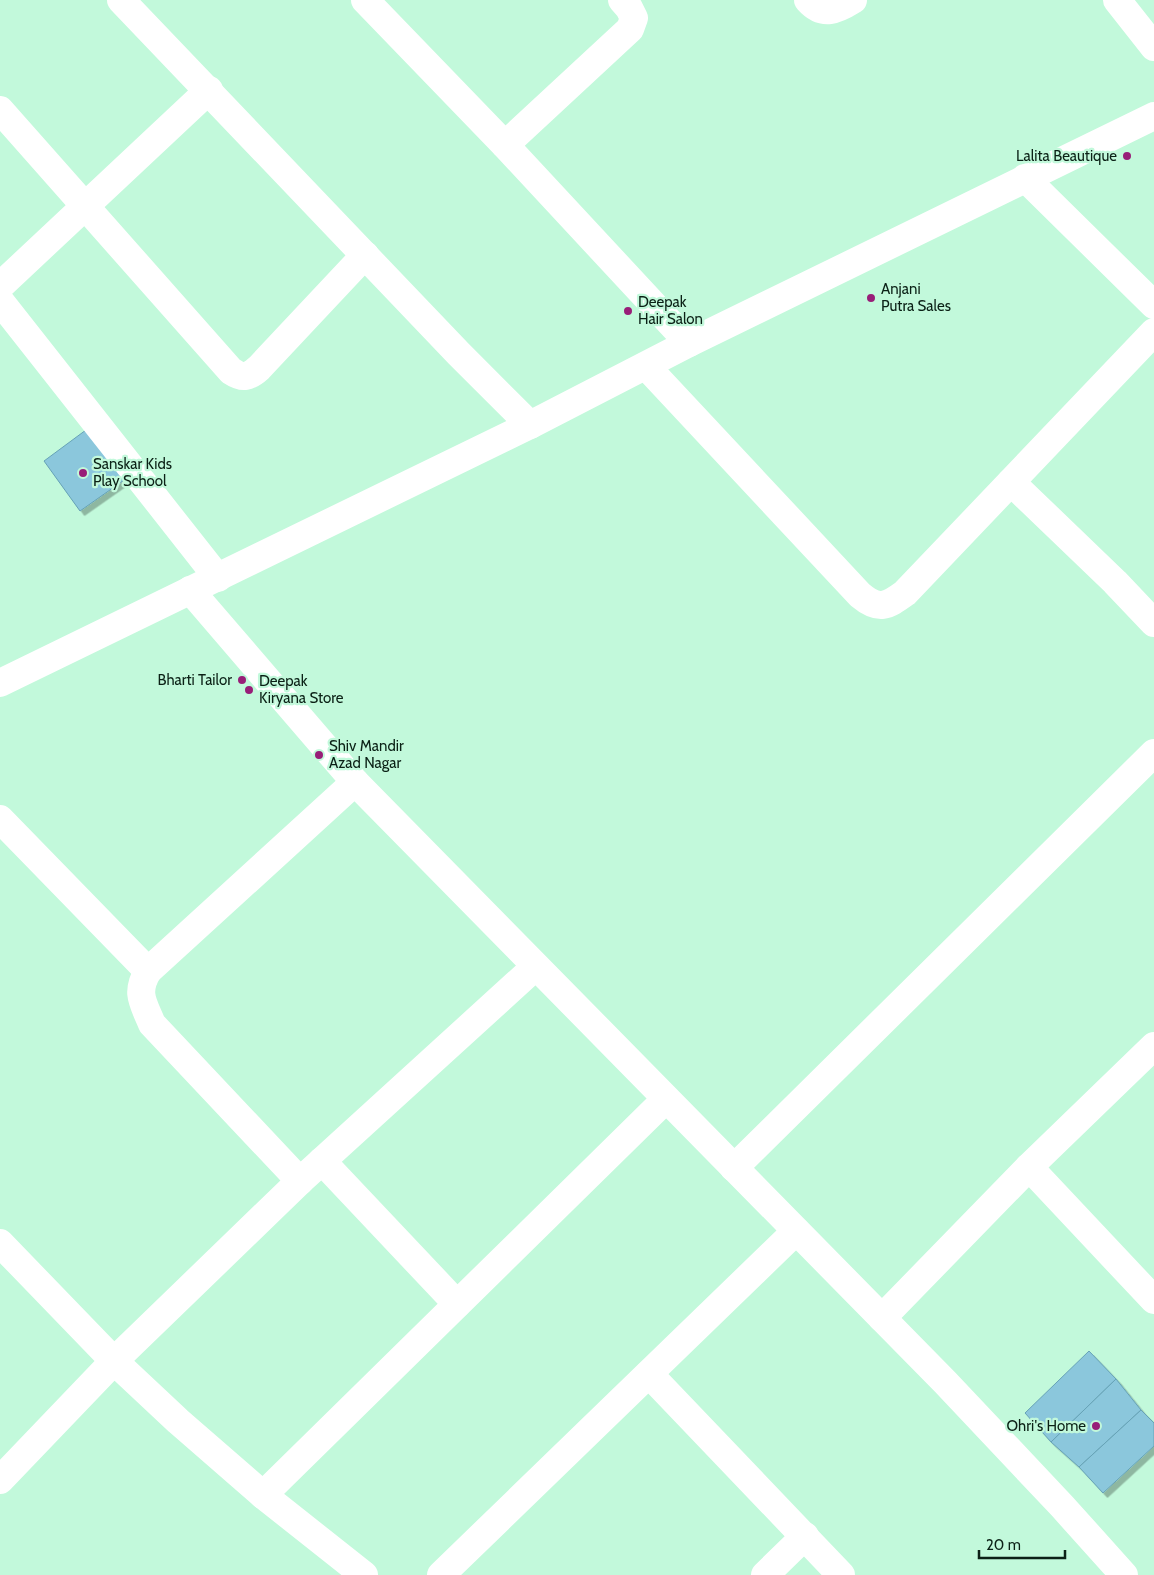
<svg xmlns="http://www.w3.org/2000/svg" width="1154" height="1575" font-family="Cabin,sans-serif">
<style>
.building{fill:#8bc7dc;stroke:#66a2b6;filter:url(#shadow)}
.lines{fill:none;stroke-linecap:round;stroke-linejoin:round}
.minor{stroke:#fff;stroke-width:28}
.tertiary{stroke:#fff;stroke-width:28}
.poi-dot{fill:#981e78;stroke:#c2f9db;stroke-width:2}
.labels{text-anchor:middle;stroke-width:4.5;stroke-linejoin:round;paint-order:stroke}
.poi-label{font-size:15px;fill:#0b2116;stroke:#c2f9db;text-anchor:start}
</style>
<defs>
<filter id="shadow"><feDropShadow dx="4.5" dy="4.5" stdDeviation="0" flood-color="#0004"/></filter>
</defs>
<rect width="100%" height="100%" fill="#c2f9db"/>
<g class="building">
<polygon points="90,427 127,478 80,511 44,461"/>
<polygon points="1089,1351 1116,1379 1051,1442 1025,1413"/>
<polygon points="1116,1379 1141,1410 1079,1467 1051,1442"/>
<polygon points="1141,1410 1154,1423 1154,1446 1103,1493 1079,1467"/>
</g>
<g class="lines">
<g class="minor">
<polyline points="121,0 459,354 530,425"/>
<polyline points="365,0 505,145 689,343"/>
<path d="M808 0C823 17 837 10 853 0"/>
<polyline points="1117,0 1154,47"/>
<path d="M0 110 231 371C243 379 249 377 259 368L365 255"/>
<polyline points="505,145 630,29 634,18 629,8 622,0"/>
<polyline points="1025,178 1154,305"/>
<polyline points="0,286 209,90"/>
<polyline points="0,301 218,578"/>
<path d="M646 366 860 595C879 611 887 606 905 593L1154 332"/>
<polyline points="1011,482 1115,582 1154,623"/>
<polyline points="190,590 355,782 945,1382 1062,1506 1124,1575"/>
<polyline points="0,819 148,971"/>
<polyline points="322,1161 457,1304"/>
<polyline points="1029,1167 1154,1300"/>
<polyline points="734,1168 1154,753"/>
<path d="M300 1181 152 1024C143 1002 135 993 148 971L355 782"/>
<polyline points="0,1243 114,1361 178,1421 263,1495 364,1575"/>
<polyline points="882,1318 1029,1167 1154,1046"/>
<polyline points="649,1374 841,1575"/>
<polyline points="0,1480 114,1361 300,1181 535,967"/>
<polyline points="263,1495 666,1099"/>
<polyline points="441,1575 796,1231"/>
<polyline points="765,1575 805,1536"/>
</g>
<polyline class="tertiary" points="0,683 530,425 689,343 1154,116"/>
</g>
<g class="poi-dot">
<circle cx="1127" cy="156" r="5"/>
<circle cx="871" cy="298" r="5"/>
<circle cx="628" cy="311" r="5"/>
<circle cx="83" cy="473" r="5"/>
<circle cx="242" cy="680" r="5"/>
<circle cx="249" cy="690" r="5"/>
<circle cx="319" cy="755" r="5"/>
<circle cx="1096" cy="1426" r="5"/>
</g>
<g class="labels">
<g class="poi-label">
<text x="1117" y="161" text-anchor="end">Lalita Beautique</text>
<text x="881" y="294">Anjani<tspan x="881" dy="17">Putra Sales</tspan></text>
<text x="638" y="307">Deepak<tspan x="638" dy="17">Hair Salon</tspan></text>
<text x="93" y="469">Sanskar Kids<tspan x="93" dy="17">Play School</tspan></text>
<text x="232" y="685" text-anchor="end">Bharti Tailor</text>
<text x="259" y="686">Deepak<tspan x="259" dy="17">Kiryana Store</tspan></text>
<text x="329" y="751">Shiv Mandir<tspan x="329" dy="17">Azad Nagar</tspan></text>
<text x="1086" y="1431" text-anchor="end">Ohri's Home</text>
</g>
</g>
<path d="M979 1550v8h86v-8" fill="none" stroke="#0b2116" stroke-width="2.5"/>
<text x="986" y="1550" font-size="15" fill="#0b2116" stroke="#c2f9db" stroke-width="4" paint-order="stroke">20 m</text>
</svg>
